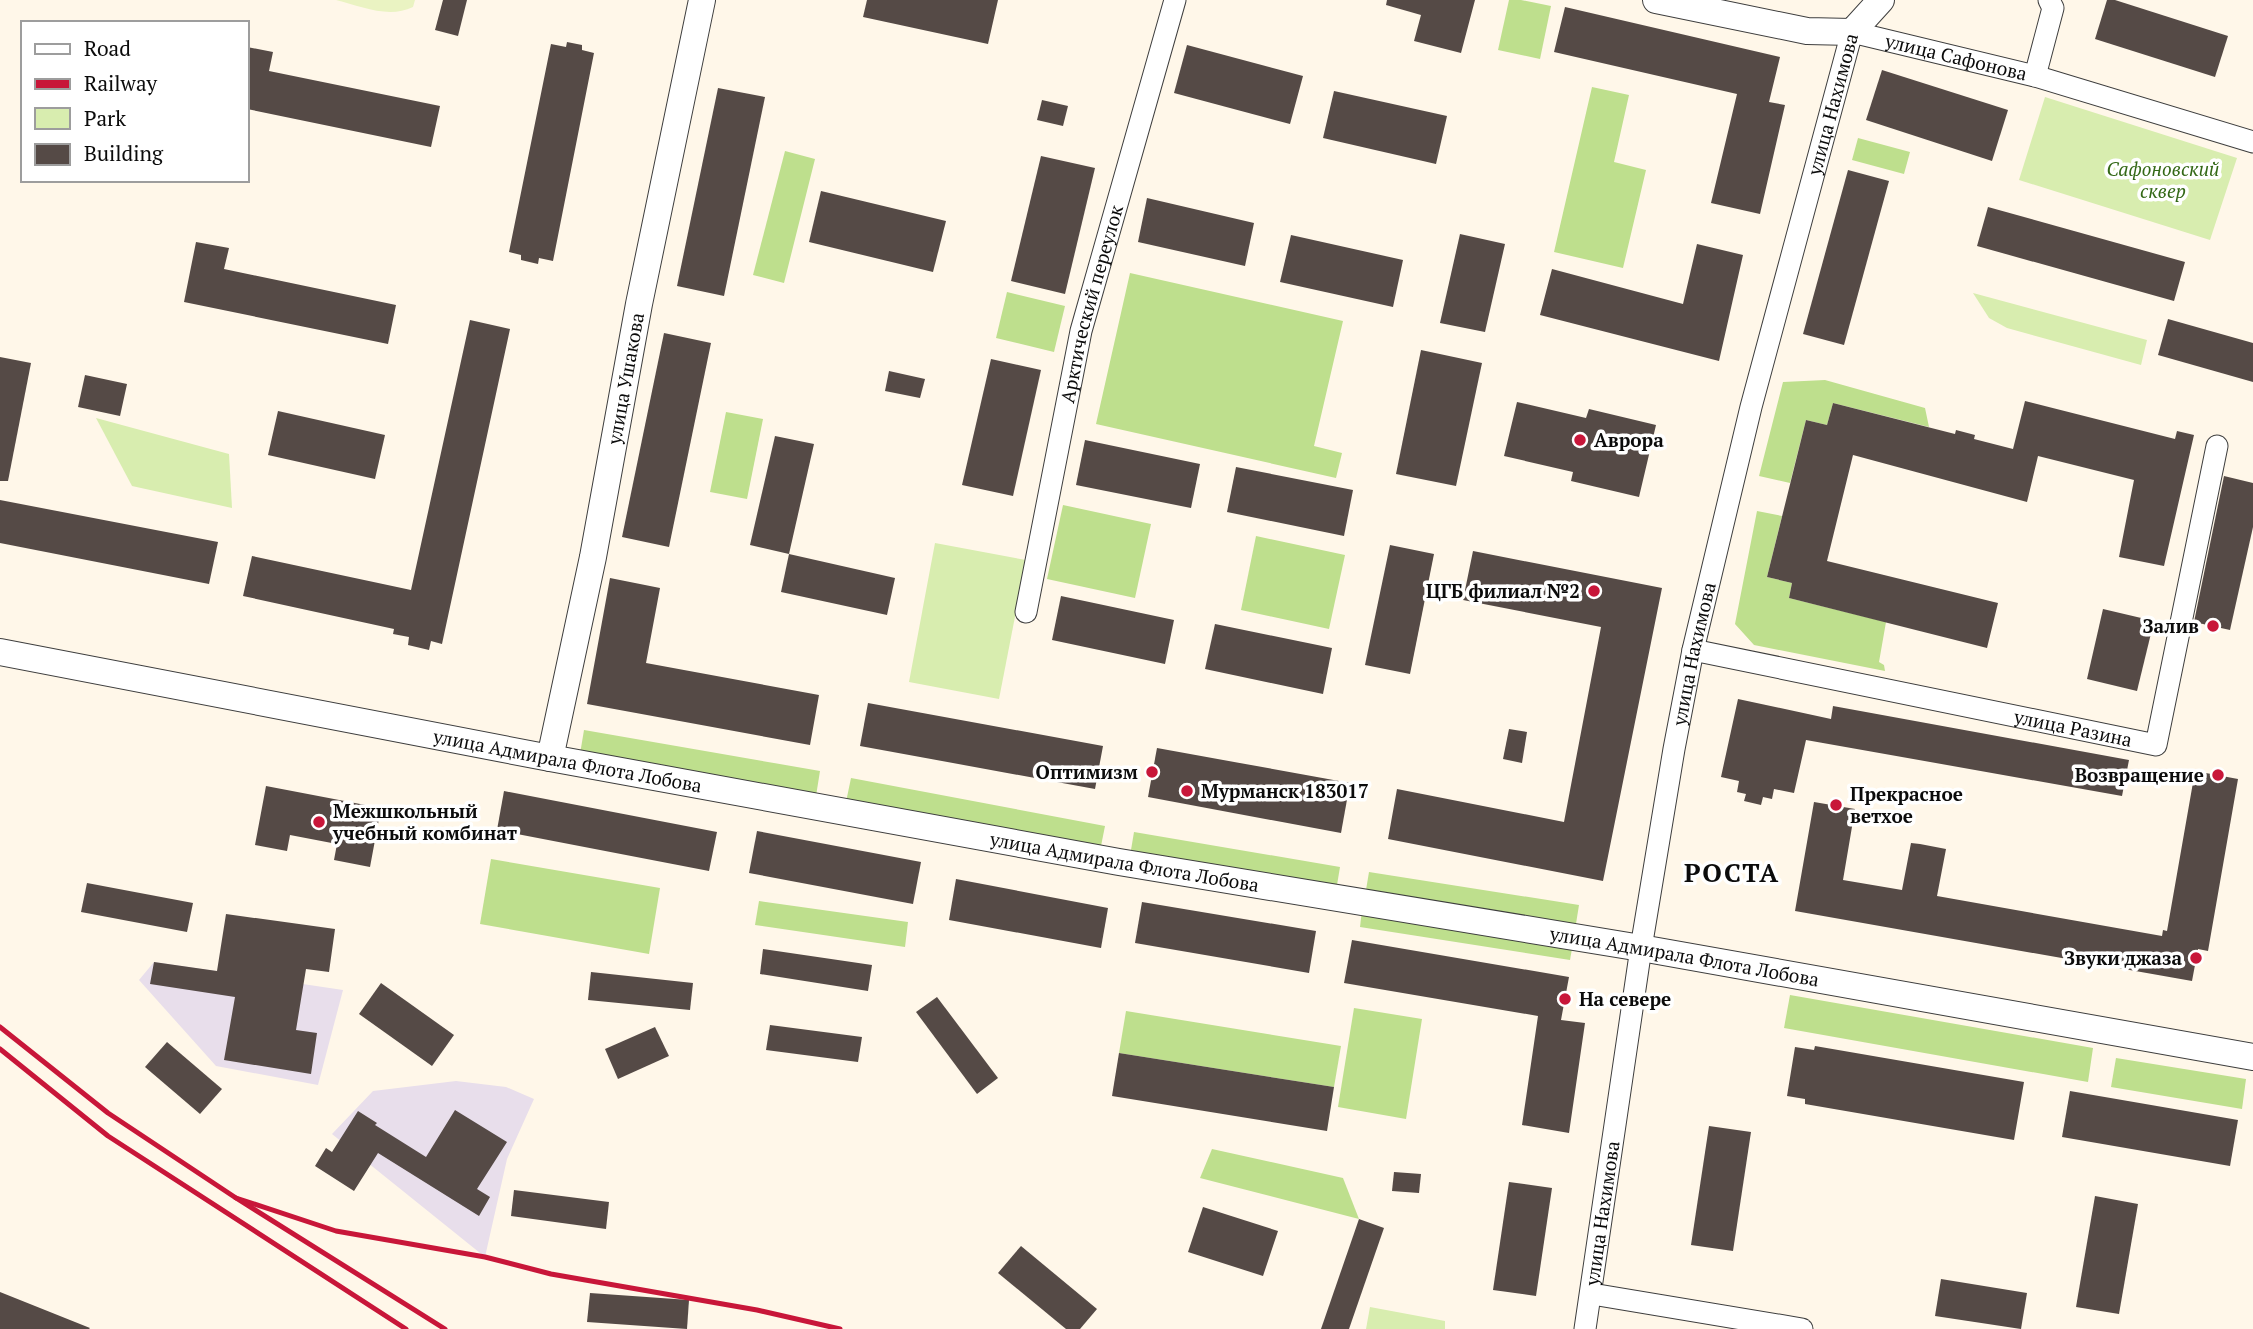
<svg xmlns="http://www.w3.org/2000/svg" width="2253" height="1329" font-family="'PT Serif',serif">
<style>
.industrial{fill:#e8deeb}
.green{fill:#d8edaf}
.forest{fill:#bedf8d}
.pitch{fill:#eaf3c2}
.building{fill:#554a46}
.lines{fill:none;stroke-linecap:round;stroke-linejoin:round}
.minor-casing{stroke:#3e3e3e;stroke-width:23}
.tertiary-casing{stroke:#3e3e3e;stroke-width:28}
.minor{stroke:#fff;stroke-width:21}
.tertiary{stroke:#fff;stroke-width:26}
.rail{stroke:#c81639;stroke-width:5}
.poi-dot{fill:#c81639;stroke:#fff;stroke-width:2.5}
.labels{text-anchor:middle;stroke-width:7;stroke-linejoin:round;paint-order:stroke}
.street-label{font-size:19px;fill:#0b0b0b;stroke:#fff}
.park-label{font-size:19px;font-style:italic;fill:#336816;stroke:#fff}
.poi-label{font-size:19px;font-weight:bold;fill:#0b0b0b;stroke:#fff;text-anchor:start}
.district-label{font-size:26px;font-weight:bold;letter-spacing:2px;fill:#0b0b0b;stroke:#fff}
</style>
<rect width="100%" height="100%" fill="#fff7e9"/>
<g class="industrial">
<polygon points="154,962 343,990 318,1085 216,1066 139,980"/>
<polygon points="456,1081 506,1087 534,1099 507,1159 485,1257 332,1134 373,1091"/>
</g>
<g class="green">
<polygon points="2045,97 2237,158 2210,240 2019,180"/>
<polygon points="1973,293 2147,340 2141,365 2007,328 1989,318"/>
<polygon points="96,418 229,454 232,508 132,486"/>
<polygon points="935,543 1026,560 999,699 909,682"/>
<polygon points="1370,1307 1445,1321 1445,1329 1366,1329"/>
</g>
<g class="forest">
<polygon points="1509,0 1521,0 1551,6 1540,59 1498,50"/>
<polygon points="1592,87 1629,95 1614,162 1646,170 1623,268 1554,252"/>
<polygon points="1858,138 1910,152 1904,174 1852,160"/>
<polygon points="785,151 815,159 784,283 753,275"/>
<polygon points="1130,273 1343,321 1314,446 1342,453 1336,478 1096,424"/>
<polygon points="1007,292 1065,306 1054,352 996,338"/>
<polygon points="1825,380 1925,408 1929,427 1833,403 1827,425 1806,420 1790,483 1759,476 1783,382"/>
<polygon points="726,412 763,419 747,499 710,492"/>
<polygon points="1063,505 1151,524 1135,598 1047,579"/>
<polygon points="1757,511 1782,516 1767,577 1792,583 1789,598 1886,622 1879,662 1884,665 1885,671 1754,645 1735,624"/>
<polygon points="1256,536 1345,555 1329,629 1241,610"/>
<polygon points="584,730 820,771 816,796 580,754"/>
<polygon points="851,778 1105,826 1100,851 846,802"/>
<polygon points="1134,832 1340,867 1336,891 1130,856"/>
<polygon points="491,859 660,888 649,954 480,924"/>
<polygon points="1369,872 1579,905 1575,930 1365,896"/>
<polygon points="759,901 908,922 905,947 755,925"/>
<polygon points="1362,910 1573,943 1570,960 1360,927"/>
<polygon points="1790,995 2093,1048 2088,1082 1784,1028"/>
<polygon points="1354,1008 1422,1019 1406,1119 1338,1107"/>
<polygon points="1126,1011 1341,1046 1334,1087 1119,1053"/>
<polygon points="2116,1058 2246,1079 2242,1109 2111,1087"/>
<polygon points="1212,1149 1343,1178 1359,1219 1200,1178"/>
</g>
<path class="pitch" d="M336 0H415L413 7C388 19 361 6 336 0Z"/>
<g class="building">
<polygon points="443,0 467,0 458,36 435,30"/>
<polygon points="867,0 998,0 988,44 863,17"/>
<polygon points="1387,0 1475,0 1461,53 1414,41 1421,15 1386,5"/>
<polygon points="2107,0 2115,0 2228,36 2215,77 2095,39"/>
<polygon points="1565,7 1780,57 1769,102 1785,105 1760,214 1711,203 1737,94 1554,52"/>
<polygon points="567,42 582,45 582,50 594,53 553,261 539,258 538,264 521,260 521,255 509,252 551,44 566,47"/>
<polygon points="1187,45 1303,76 1290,124 1174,93"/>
<polygon points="247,47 273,52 269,71 440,106 431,147 247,109"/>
<polygon points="1882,70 2008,110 1992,161 1866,120"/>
<polygon points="718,88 765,97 724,296 677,286"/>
<polygon points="1334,91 1447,116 1436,164 1323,138"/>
<polygon points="1042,100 1068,106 1063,126 1037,120"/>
<polygon points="1041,156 1095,168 1065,294 1011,281"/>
<polygon points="1848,170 1889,181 1844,345 1803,334"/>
<polygon points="821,191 946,221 933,272 809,242"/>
<polygon points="1147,198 1254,223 1245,266 1138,242"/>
<polygon points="1988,207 2185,262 2174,301 1977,246"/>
<polygon points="1460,234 1505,244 1485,332 1440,323"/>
<polygon points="1291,235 1403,260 1393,307 1280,282"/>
<polygon points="196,242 229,248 224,269 396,305 388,344 184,302"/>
<polygon points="1697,244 1743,255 1719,361 1540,315 1552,269 1683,304"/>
<polygon points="2168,319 2253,343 2253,382 2158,355"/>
<polygon points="470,320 510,329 442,644 431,641 429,650 408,645 409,637 393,634 394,629 243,596 252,556 411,590"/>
<polygon points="664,333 711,343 669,547 622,537"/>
<polygon points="1421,350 1482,363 1456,486 1396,474"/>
<polygon points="0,357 31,363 8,481 0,481"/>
<polygon points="991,359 1041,370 1013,496 962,485"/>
<polygon points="889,371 925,379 920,398 885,391"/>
<polygon points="85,375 127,384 120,416 78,407"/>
<polygon points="2025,401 2175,439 2177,431 2194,435 2164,566 2119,557 2134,480 2038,456 2027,502 1853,455 1827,561 1998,603 1987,648 1789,598 1792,583 1767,577 1806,420 1827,425 1833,403 1955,434 1956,430 1975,435 1974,439 2013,449"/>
<polygon points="1517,402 1586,418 1589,409 1656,425 1639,497 1571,481 1573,472 1504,456"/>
<polygon points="278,411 385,435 375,479 268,455"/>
<polygon points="775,436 814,444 789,554 750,545"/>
<polygon points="1085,440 1200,464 1191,508 1076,485"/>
<polygon points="1236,467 1353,490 1344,536 1227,512"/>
<polygon points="2224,476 2253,483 2253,527 2230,630 2194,622"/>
<polygon points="0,500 218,542 209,584 0,543"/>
<polygon points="1390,545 1434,554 1410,674 1365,665"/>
<polygon points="1473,551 1662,588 1603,881 1388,839 1397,789 1564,822 1601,627 1463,600"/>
<polygon points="789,554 895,578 887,615 781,592"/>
<polygon points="610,578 660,588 646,663 819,695 810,745 587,704"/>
<polygon points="1061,596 1174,620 1165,664 1052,640"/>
<polygon points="2103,609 2154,621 2137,691 2087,679"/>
<polygon points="1215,624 1332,648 1323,694 1205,669"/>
<polygon points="1738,699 1831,719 1833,706 2129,760 2122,796 1806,740 1794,793 1774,789 1772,799 1763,797 1761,805 1744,801 1746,794 1737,792 1739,781 1721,777"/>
<polygon points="868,703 1103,746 1095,789 860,746"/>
<polygon points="1509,729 1527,732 1522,763 1503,759"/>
<polygon points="1157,748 1350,783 1341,833 1148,797"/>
<polygon points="2195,771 2238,779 2208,951 2198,949 2192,981 1795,911 1814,802 1855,809 1843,880 1902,890 1911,843 1920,844 1946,849 1937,896 2162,936 2163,930 2167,931"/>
<polygon points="266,786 381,808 370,867 334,860 337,844 290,835 287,851 255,845"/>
<polygon points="504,791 717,832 709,871 497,830"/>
<polygon points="757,831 921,862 913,904 749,873"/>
<polygon points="956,879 1108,908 1101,948 949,920"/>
<polygon points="87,883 193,903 187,932 81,912"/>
<polygon points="1142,902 1316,931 1309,973 1135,943"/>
<polygon points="226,914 335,929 329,972 306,969 296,1030 317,1033 311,1074 224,1060 235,997 150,984 154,962 217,971"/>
<polygon points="1352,940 1569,977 1561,1020 1585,1023 1569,1133 1522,1125 1538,1016 1344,983"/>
<polygon points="763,949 872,965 868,991 760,974"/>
<polygon points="591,972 693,983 690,1010 588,1000"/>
<polygon points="381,983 454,1035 432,1066 359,1014"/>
<polygon points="937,997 998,1078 977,1094 916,1012"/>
<polygon points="770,1025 862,1037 858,1062 766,1050"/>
<polygon points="655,1027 669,1056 618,1079 605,1049"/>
<polygon points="167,1042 222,1089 200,1114 145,1067"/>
<polygon points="1815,1046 2024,1082 2014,1140 1805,1104 1805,1099 1787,1096 1795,1047 1814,1050"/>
<polygon points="1119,1053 1334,1087 1327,1131 1112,1096"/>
<polygon points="2070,1091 2238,1120 2230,1166 2062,1137"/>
<polygon points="455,1110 507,1142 477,1189 490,1197 479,1216 378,1153 354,1191 315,1166 326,1148 332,1152 358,1111 377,1123 375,1125 426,1157"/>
<polygon points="1709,1126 1751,1132 1733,1251 1691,1245"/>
<polygon points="1394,1172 1421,1174 1419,1193 1392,1191"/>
<polygon points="1509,1182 1552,1188 1536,1296 1493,1290"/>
<polygon points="514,1190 609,1202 606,1229 511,1216"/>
<polygon points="2095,1196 2138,1204 2119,1314 2076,1307"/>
<polygon points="1203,1207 1278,1231 1263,1276 1188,1252"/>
<polygon points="1359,1219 1384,1228 1349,1329 1321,1329"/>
<polygon points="1021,1246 1097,1309 1080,1329 1066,1329 998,1273"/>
<polygon points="1941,1279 2027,1293 2021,1329 1935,1316"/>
<polygon points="0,1292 90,1328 89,1329 0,1329"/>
<polygon points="590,1293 689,1300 687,1329 587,1322"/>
</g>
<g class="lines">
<g class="minor-casing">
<g id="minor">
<polyline points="2035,76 2053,8 2049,0"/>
<path id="s1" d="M1026 612 1081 331 1175 0"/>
<path id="s2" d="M1693 650 2156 745 2217 446"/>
<polyline points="1592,1294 1802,1329"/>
<path id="s3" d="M1585 1329 1641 948 1674 749 1693 650 1751 407 1852 32 2035 76 2253 142"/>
</g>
</g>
<g class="tertiary-casing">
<g id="tertiary">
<polyline points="1656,0 1807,31 1852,32 1881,0"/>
<path id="s4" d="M0 652 550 758 1119 862 1641 948 2253 1057"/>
<path id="s5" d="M550 758 593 557 639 304 702 0"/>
</g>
</g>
<use href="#minor" class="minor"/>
<use href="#tertiary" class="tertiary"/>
<g class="rail">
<polyline points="0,1027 108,1113 236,1198 445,1329"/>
<polyline points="0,1049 108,1136 406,1329"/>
<polyline points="236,1198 336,1231 485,1257 551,1274 757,1310 840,1329"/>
</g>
</g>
<g class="poi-dot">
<circle cx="1580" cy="440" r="7"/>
<circle cx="1594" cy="591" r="7"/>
<circle cx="2213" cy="626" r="7"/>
<circle cx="1152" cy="772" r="7"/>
<circle cx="2218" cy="775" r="7"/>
<circle cx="1187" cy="791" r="7"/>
<circle cx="1836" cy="805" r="7"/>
<circle cx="319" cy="822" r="7"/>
<circle cx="2196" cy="958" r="7"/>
<circle cx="1565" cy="999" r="7"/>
</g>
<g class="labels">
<g class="street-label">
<text dy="7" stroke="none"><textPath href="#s3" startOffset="1433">улица Сафонова</textPath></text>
<text dy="7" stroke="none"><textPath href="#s3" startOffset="1251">улица Нахимова</textPath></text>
<text dy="7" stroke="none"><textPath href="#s1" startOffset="315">Арктический переулок</textPath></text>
<text dy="7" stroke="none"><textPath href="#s5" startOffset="387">улица Ушакова</textPath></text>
<text dy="7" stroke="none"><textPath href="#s3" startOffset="684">улица Нахимова</textPath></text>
<text dy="7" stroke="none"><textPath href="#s2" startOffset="388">улица Разина</textPath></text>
<text dy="7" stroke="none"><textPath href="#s4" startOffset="578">улица Адмирала Флота Лобова</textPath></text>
<text dy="7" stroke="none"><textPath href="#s4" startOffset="1144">улица Адмирала Флота Лобова</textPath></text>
<text dy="7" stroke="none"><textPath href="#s4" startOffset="1712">улица Адмирала Флота Лобова</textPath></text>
<text dy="7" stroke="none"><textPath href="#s3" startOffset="117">улица Нахимова</textPath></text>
</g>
<g class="park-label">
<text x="2163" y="176">Сафоновский<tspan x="2163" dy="22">сквер</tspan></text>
</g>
<g class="poi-label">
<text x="1594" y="447">Аврора</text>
<text x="1580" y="598" text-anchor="end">ЦГБ филиал №2</text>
<text x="2199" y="633" text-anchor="end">Залив</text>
<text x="1138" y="779" text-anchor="end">Оптимизм</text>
<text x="2204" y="782" text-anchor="end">Возвращение</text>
<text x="1201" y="798">Мурманск 183017</text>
<text x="1850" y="801">Прекрасное<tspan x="1850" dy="22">ветхое</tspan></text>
<text x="333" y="818">Межшкольный<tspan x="333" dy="22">учебный комбинат</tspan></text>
<text x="2182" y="965" text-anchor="end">Звуки джаза</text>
<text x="1579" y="1006">На севере</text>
</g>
<g class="district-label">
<text x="1732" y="882">РОСТА</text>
</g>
</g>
<rect x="21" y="21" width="228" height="161" fill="#ffffff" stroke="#9d9d9d" stroke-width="2"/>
<rect x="35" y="44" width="35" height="10" fill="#ffffff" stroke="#9d9d9d" stroke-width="2"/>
<text x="84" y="56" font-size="21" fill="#0b0b0b">Road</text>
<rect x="35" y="79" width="35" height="10" fill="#c81639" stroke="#9d9d9d" stroke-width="2"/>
<text x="84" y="91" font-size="21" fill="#0b0b0b">Railway</text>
<rect x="35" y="108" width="35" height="21" fill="#d8edaf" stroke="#9d9d9d" stroke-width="2"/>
<text x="84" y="126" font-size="21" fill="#0b0b0b">Park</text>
<rect x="35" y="144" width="35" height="21" fill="#554a46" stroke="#9d9d9d" stroke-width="2"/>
<text x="84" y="161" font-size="21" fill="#0b0b0b">Building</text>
</svg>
